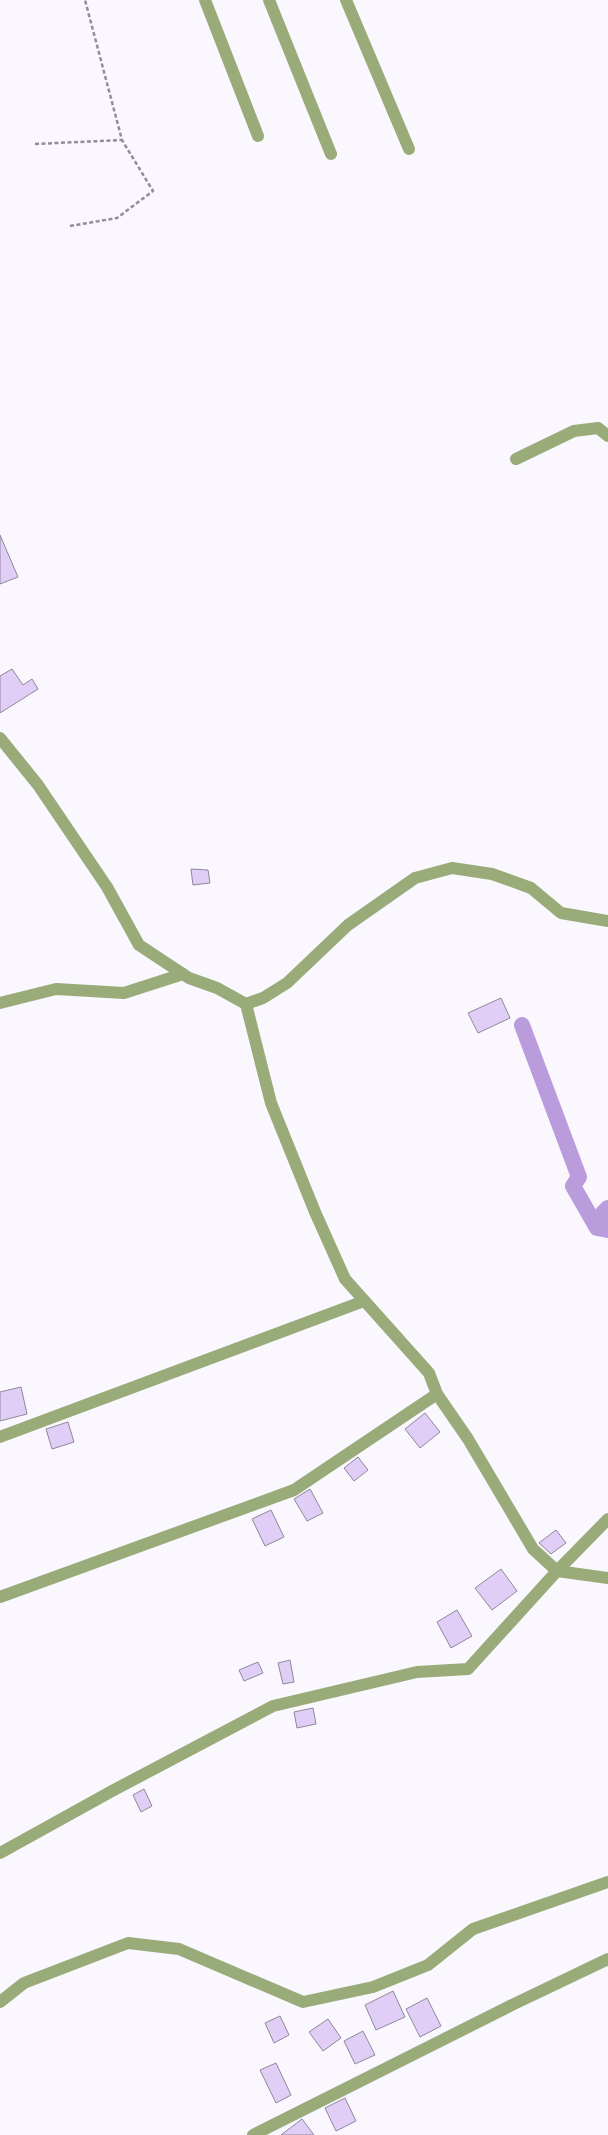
<svg xmlns="http://www.w3.org/2000/svg" width="608" height="2135" font-family="Mulish,sans-serif">
<style>
.lines{fill:none;stroke-linecap:round;stroke-linejoin:round}
.canal{stroke:#ba9bdb;stroke-width:16}
.building{fill:#e1cef6;stroke:#8f8898}
.path{stroke:#918e95;stroke-width:2.5;stroke-dasharray:4 2.5;stroke-linecap:butt}
.minor{stroke:#9aab7a;stroke-width:12}
</style>
<rect width="100%" height="100%" fill="#faf7fe"/>
<g class="lines">
<g class="canal">
<polyline points="522,1025 579,1177 573,1186 597,1228 608,1230"/>
<polyline points="608,1208 602,1214 608,1230"/>
</g>
</g>
<g class="building">
<polygon points="0,535 18,577 0,584"/>
<polygon points="12,669 23,685 32,679 38,689 0,713 0,676"/>
<polygon points="191,869 208,870 210,883 193,885"/>
<polygon points="501,998 510,1018 478,1033 468,1013"/>
<polygon points="21,1387 27,1414 0,1421 0,1392"/>
<polygon points="425,1413 440,1432 420,1448 405,1429"/>
<polygon points="68,1422 74,1442 52,1449 46,1429"/>
<polygon points="358,1457 368,1470 354,1481 344,1468"/>
<polygon points="310,1489 323,1513 307,1521 294,1499"/>
<polygon points="271,1510 284,1537 265,1546 252,1519"/>
<polygon points="556,1530 566,1543 551,1554 539,1543"/>
<polygon points="501,1569 517,1591 492,1610 475,1588"/>
<polygon points="457,1610 472,1636 451,1648 437,1622"/>
<polygon points="290,1660 294,1682 283,1684 278,1663"/>
<polygon points="258,1662 263,1673 244,1681 239,1670"/>
<polygon points="313,1708 316,1724 297,1728 294,1712"/>
<polygon points="144,1789 152,1806 141,1812 133,1795"/>
<polygon points="393,1991 405,2017 376,2030 365,2005"/>
<polygon points="427,1998 441,2026 420,2037 406,2009"/>
<polygon points="280,2016 289,2035 274,2043 265,2023"/>
<polygon points="328,2019 341,2038 323,2051 309,2032"/>
<polygon points="363,2031 375,2055 355,2064 344,2041"/>
<polygon points="276,2063 291,2095 276,2103 260,2070"/>
<polygon points="345,2098 356,2121 336,2131 325,2108"/>
<polygon points="302,2119 314,2135 281,2135 298,2122"/>
</g>
<g class="lines">
<g class="path">
<polyline points="35,144 122,140"/>
<polyline points="70,226 117,218 153,191 122,140 85,0"/>
</g>
<g class="minor">
<polyline points="205,0 258,136"/>
<polyline points="269,0 331,154"/>
<polyline points="346,0 409,149"/>
<polyline points="516,459 574,431 598,428 608,436"/>
<polyline points="0,738 38,785 107,887 139,945 189,978 217,988 246,1004 271,1103 315,1212 345,1279 429,1373 437,1394 468,1439 533,1549 557,1571 608,1578"/>
<polyline points="0,1003 56,989 124,993 183,974"/>
<polyline points="246,1004 263,998 287,983 348,925 415,878 452,868 492,874 531,888 561,913 608,921"/>
<polyline points="0,1437 364,1301"/>
<polyline points="0,1597 294,1490 437,1394"/>
<polyline points="0,1853 112,1791 273,1706 417,1672 468,1669 557,1571 608,1519"/>
<polyline points="0,2002 24,1983 128,1943 179,1949 303,2002 373,1987 428,1965 473,1929 608,1882"/>
<polyline points="253,2135 514,2004 608,1959"/>
</g>
</g>
</svg>
